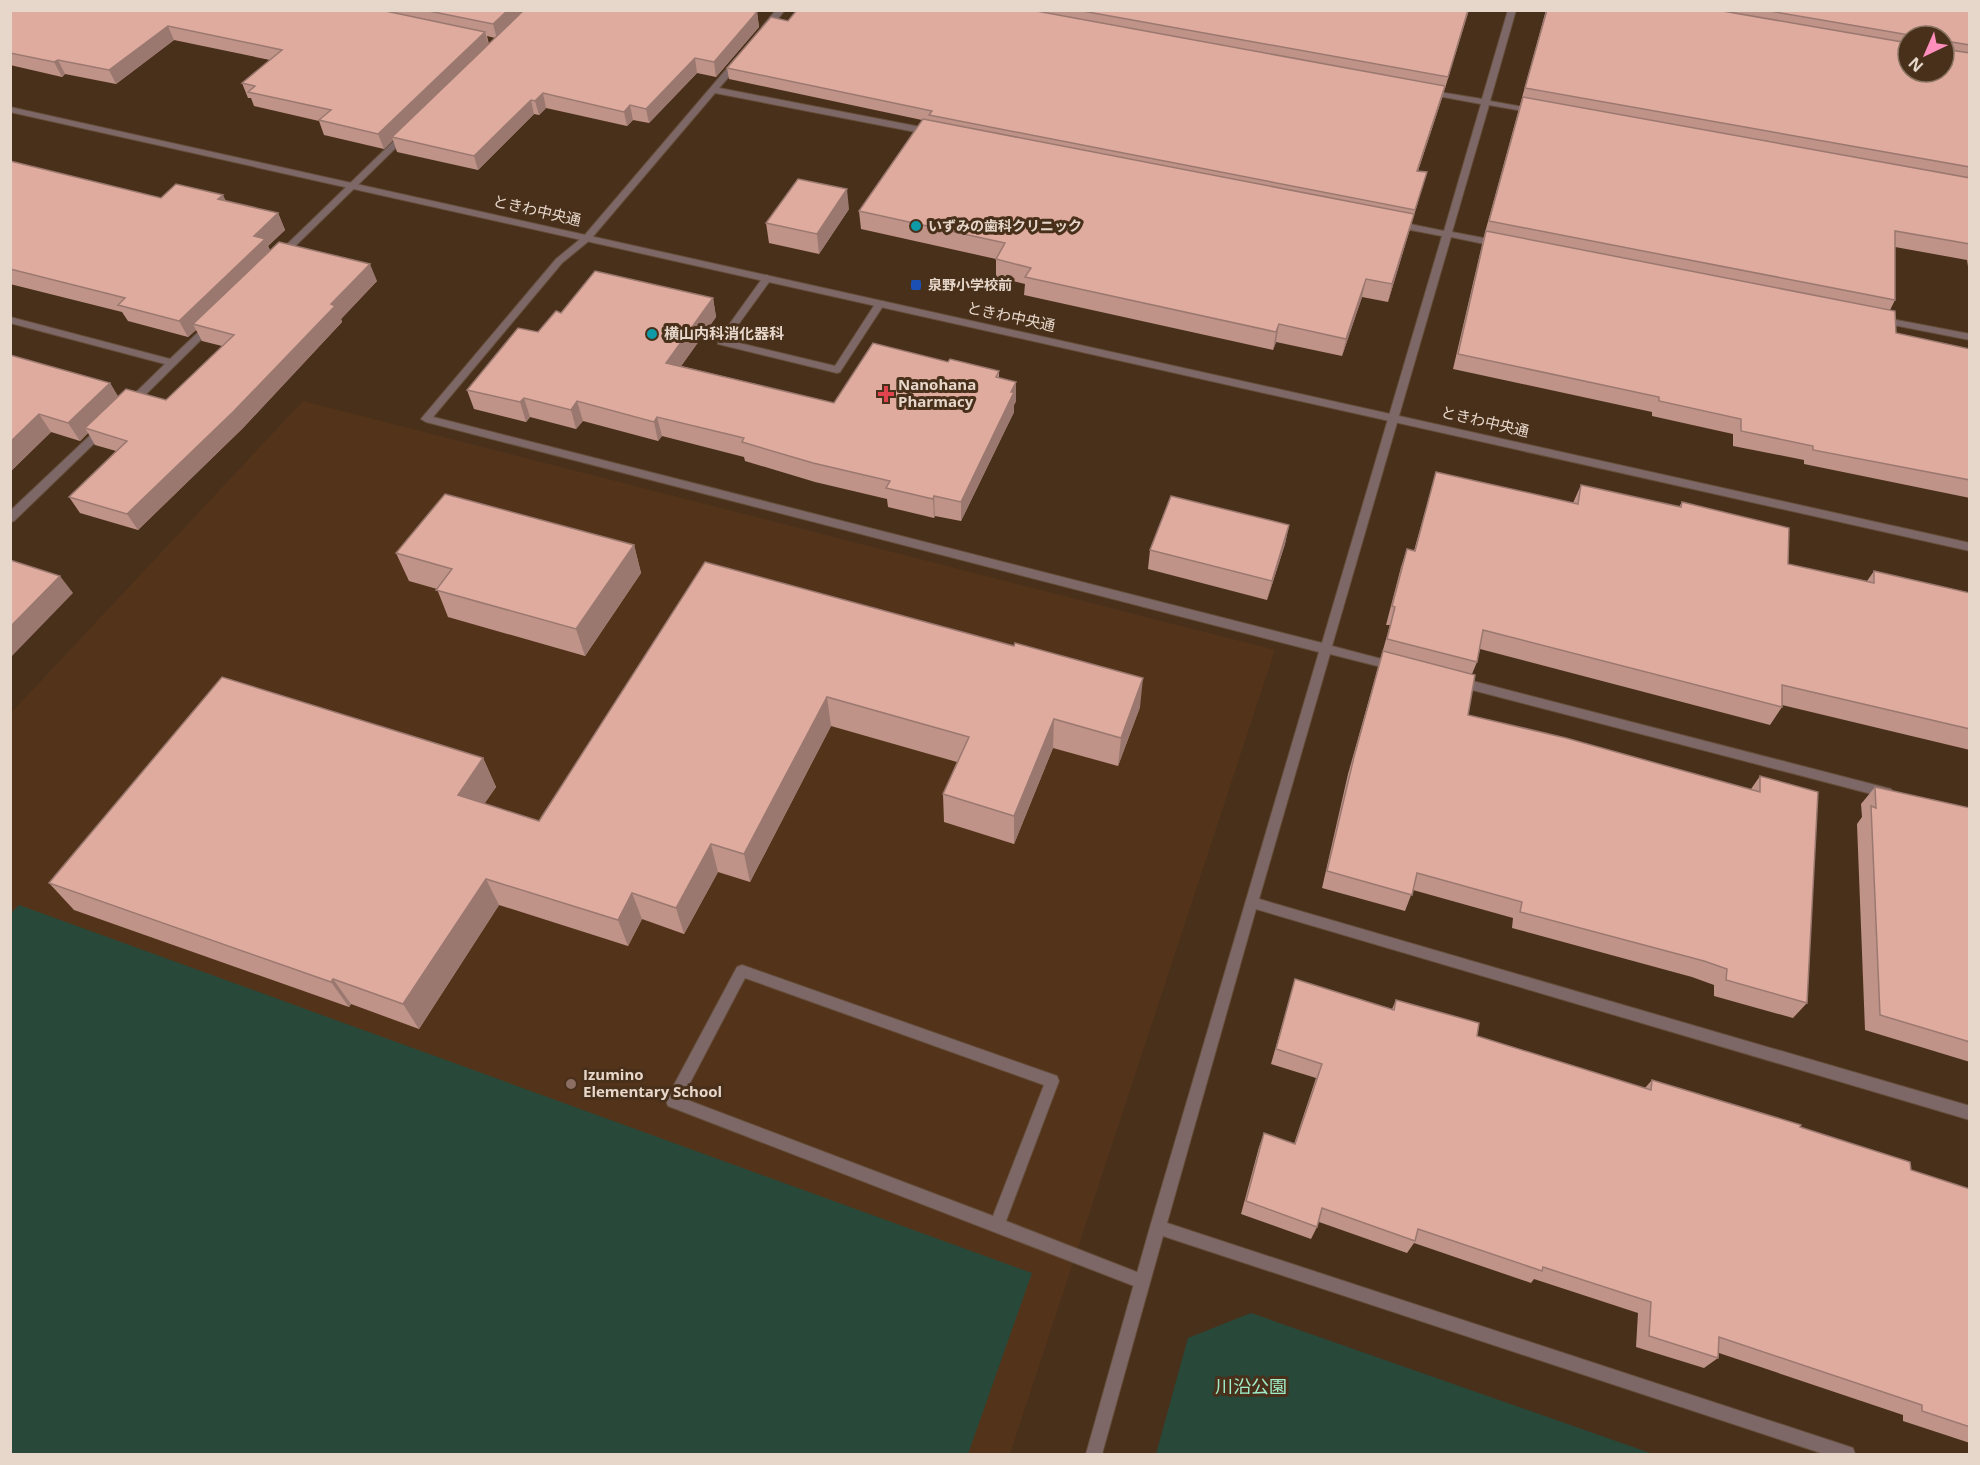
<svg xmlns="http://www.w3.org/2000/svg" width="1980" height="1465" font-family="'Open Sans','Noto Sans JP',sans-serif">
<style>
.built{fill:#53341a}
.green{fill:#28493a}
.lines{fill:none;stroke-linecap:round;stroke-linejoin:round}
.service-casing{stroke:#654e3b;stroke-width:2}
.minor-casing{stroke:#654e3b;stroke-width:2}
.tertiary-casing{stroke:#654e3b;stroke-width:2}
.service{fill:#7e6867;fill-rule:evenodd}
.minor{fill:#7e6867;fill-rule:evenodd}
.tertiary{fill:#7e6867;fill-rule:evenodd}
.wall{fill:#bf9388;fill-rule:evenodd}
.shaded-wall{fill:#9b786f}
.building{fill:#deab9e;stroke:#9b786f;stroke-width:1.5}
.culture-dot{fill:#0f9aa8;stroke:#49301b;stroke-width:2}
.transit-dot{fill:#1a4fb4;stroke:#49301b;stroke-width:2}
.health-dot{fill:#e0444e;stroke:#49301b;stroke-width:2}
.education-dot{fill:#8d6e63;stroke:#49301b;stroke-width:2}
.labels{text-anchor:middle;stroke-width:6;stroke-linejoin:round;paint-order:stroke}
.far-poi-label{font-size:14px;font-weight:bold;fill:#e7d7cb;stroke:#49301b;text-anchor:start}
.street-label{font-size:15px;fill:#e7d7cb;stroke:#49301b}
.poi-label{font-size:15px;font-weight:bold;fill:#e7d7cb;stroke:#49301b;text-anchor:start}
.near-park-label{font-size:18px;fill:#9feeca;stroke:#49301b}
</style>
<rect width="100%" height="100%" fill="#49301b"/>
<polygon class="built" points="303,401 1275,650 1010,1454 11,1454 10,714"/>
<g class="green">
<polygon points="19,905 1032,1273 968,1454 11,1454 10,914"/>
<polygon points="1251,1313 1653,1454 1156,1454 1188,1338"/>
</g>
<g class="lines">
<g class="service-casing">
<g id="service">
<polygon points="767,275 772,278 727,340 835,366 877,301 883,301 885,303 840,372 837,373 718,344 718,340 764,276"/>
<path d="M742 965 1057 1076 1059 1081 1006 1221 1147 1276 1150 1281 1147 1286 1142 1289 668 1106 666 1101 668 1096 737 967ZM745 978 1044 1085 993 1216 682 1098Z"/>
</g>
</g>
<g class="minor-casing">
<g id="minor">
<polygon points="776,10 785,10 768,31 762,31 762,27"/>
<polygon points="1508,10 1516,10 1490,101 1534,109 1538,111 1534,113 1489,105 1452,232 1499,241 1504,244 1499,247 1451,237 1332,646 1393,662 1399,666 1393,670 1330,654 1259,899 1970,1106 1970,1120 1256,909 1167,1223 1847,1446 1853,1448 1855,1454 1824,1454 1163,1236 1102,1454 1086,1454 1150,1227 1319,652 426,422 421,419 556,259 584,236 735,59 741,59 741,63 719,88 931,129 935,132 931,135 715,93 590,240 562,263 433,417 1322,643 1442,236 1395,227 1391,224 1395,221 1444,231 1481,104 1427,94 1423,92 1427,90 1482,99"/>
<polygon points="403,132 410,134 284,257 278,257 278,253"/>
<polygon points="10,317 170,359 208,323 211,322 216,325 133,407 129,408 124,405 125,403 165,364 10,323"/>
<polygon points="1881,317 1970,334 1970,340 1878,322 1876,320"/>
<polygon points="103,426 107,427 107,431 14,521 10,522 10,511 99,427"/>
<polygon points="1457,677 1887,788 1891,789 1893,793 1891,797 1887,798 1453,685 1451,682 1453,679"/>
</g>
</g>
<g class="tertiary-casing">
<polygon id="tertiary" points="10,107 1970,543 1970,551 10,112"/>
</g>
<use href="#service" class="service"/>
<use href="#minor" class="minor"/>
<use href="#tertiary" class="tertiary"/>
</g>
<g class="wall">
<path d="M10 10H748L757 12 759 27 716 77 697 73 649 123 633 120 627 126 546 108 539 115 534 114 478 170 397 152 393 140 384 149 324 135 319 121 254 106 251 98H248L242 83 270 60 174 40 116 84 65 74 62 77 10 65ZM487 36 495 38 489 44Z"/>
<polygon points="797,10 1469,10 1442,98 1418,171 1427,172 1388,302 1362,297 1342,356 1276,342 1273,350 1024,295 1025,284 996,277 996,259 861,229 859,211 922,120 729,79 727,68 788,21"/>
<path d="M1546 10H1970V280L1967 260 1895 247V300L1890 310 1896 333 1970 349V498L1804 464V460L1733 446V434L1652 416V412L1453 369 1484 236ZM1908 36H1944L1908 72Z"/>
<polygon points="10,161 161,198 226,201 278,213 285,230 268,246 270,250 377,281 341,319 342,322 243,428 138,530 80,513 69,497 116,451 95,445 88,433 80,441 51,432 10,472 10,355 110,383 118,397 166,400 222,346 202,341 196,330 188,337 128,321 122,312 10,284"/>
<polygon points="849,209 819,254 769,243 766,223"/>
<polygon points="713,298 716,317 681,366 834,403 948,362 999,371 999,378 1016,401 1014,405 1014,412 961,521 935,516 934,518 888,507 887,499 815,482 745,461 744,457 662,436 658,441 583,421 576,429 530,417 526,422 474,409 467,390 561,313"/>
<polygon points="1436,472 1573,503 1581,485 1679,507 1682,502 1788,564 1867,581 1874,571 1970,593 1970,750 1782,705 1782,707 1770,725 1480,649 1477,662 1472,674 1468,715 1751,789 1760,776 1807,1003 1793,1018 1714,996 1714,985 1692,977 1512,928 1513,918 1413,890 1405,911 1322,888 1348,774 1390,625 1386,625 1401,567 1407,549 1414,551"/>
<polygon points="1289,525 1285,544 1267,600 1148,569 1150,550"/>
<polygon points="634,545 641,573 585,656 448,617 437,589 409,581 396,553"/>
<polygon points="705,562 1140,707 1118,766 1053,748 1014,844 944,822 943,794 957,762 831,726 750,882 718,872 684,934 642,919 628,946 499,905 419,1029 351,1004 349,1007 74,910 49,883 483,758 496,787 484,804 539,821"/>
<polygon points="1875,787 1970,808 1970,1062 1865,1030 1857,824 1862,817 1861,804"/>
<polygon points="1295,979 1392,1009 1396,1000 1477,1036 1645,1088 1652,1080 1800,1127 1911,1170 1970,1189 1970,1443 1903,1421 1903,1415 1719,1353 1718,1358 1704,1368 1636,1347 1638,1313 1534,1279 1531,1283 1414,1243 1407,1253 1319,1222 1317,1227 1311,1239 1241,1214 1259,1147 1264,1133 1294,1144 1316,1078 1271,1064"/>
</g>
<g class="shaded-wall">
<polygon points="508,10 526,10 497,39 493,24"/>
<polygon points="757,12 759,27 716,77 714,62"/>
<polygon points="168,26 174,40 116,84 109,70"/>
<polygon points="485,32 489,46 392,137 393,140 384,149 378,134"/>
<polygon points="695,58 697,73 649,123 646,109"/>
<polygon points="58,60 65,74 62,77 54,62"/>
<polygon points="1445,86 1442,98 1414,183 1417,171"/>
<polygon points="543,93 546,108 539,115 535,101"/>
<polygon points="531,100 534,114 478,170 474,156"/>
<polygon points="630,105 633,120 627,126 624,112"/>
<polygon points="847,189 849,209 819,254 817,234"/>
<polygon points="223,195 231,211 218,199"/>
<polygon points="278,213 285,230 268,246 273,256 193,324 196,330 188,337 179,321 254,236"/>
<polygon points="1414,214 1409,232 1388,302 1392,284"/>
<polygon points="370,264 377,281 341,319 342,322 243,428 138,530 127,514"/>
<polygon points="1366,279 1362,297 1342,356 1346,339"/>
<polygon points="713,298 716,317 670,382 666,363"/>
<polygon points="1279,324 1276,342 1273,350 1276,332"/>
<polygon points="1016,382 1016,401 1014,405 1014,412 961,521 961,502"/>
<polygon points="110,383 121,401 85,428 88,433 80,441 68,423"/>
<polygon points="524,398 530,417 526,422 520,402"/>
<polygon points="577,401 583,421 576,429 571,410"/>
<polygon points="39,414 51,432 10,472 10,442"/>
<polygon points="657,417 662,436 658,441 654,422"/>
<polygon points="934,496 935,516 934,518 933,499"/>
<polygon points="1289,525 1285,544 1267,600 1272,581"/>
<polygon points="634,545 641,573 585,656 576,629"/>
<polygon points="60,576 73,593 10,658 10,627"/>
<polygon points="1143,678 1140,707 1118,766 1121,738"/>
<polygon points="827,697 831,726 750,882 744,854"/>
<polygon points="1054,719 1053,748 1014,844 1014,816"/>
<polygon points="483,758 496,787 471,823 458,795"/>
<polygon points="711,844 718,872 684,934 676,908"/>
<polygon points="486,879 499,905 419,1029 403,1004"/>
<polygon points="632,893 642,919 628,946 618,920"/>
<polygon points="333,979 351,1004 349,1007 331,982"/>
</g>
<g class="building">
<polygon points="10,10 381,10 485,32 378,134 319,120 331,110 248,92 255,86 242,83 282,50 168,26 109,70 58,60 54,62 10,53"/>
<polygon points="424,10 508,10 493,24"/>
<polygon points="524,10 748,10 757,12 714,62 695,58 646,109 630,105 624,112 543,93 535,101 531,100 474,156 392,137"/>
<polygon points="797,10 1031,10 1445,86 1417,171 1427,172 1415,210 929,115 932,111 727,68 771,17 788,21"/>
<polygon points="1077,10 1468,10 1448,77"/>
<polygon points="1547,10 1717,10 1908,43 1908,72 1944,72 1944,36 1915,36 1764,10 1970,10 1970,45 1952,42 1949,44 1950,50 1970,53 1970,167 1525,88"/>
<polygon points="1523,97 1970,178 1970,244 1895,231 1895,300 1489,221"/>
<polygon points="923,119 1414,214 1392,284 1366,279 1346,339 1279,324 1276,332 1025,277 1031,268 996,259 1005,243 859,211"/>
<polygon points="10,161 161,198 176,184 223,195 218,199 278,213 254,236 265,239 179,321 118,305 125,298 10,269"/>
<polygon points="798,179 847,189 817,234 766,223"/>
<polygon points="1486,231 1895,311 1896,333 1970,349 1970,480 1813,450 1813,446 1741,431 1741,419 1659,401 1659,397 1458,354"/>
<polygon points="279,242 370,264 331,304 335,306 234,411 127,514 69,497 127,441 85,428 126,389 166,400 234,335 193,324"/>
<polygon points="595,271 713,298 666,363 834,403 873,343 948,362 950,359 999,371 996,377 1016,382 1011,392 1014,392 961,502 934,496 933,499 886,488 890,481 813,463 742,442 744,438 657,417 654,422 577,401 571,410 524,398 520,402 467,390 518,328 538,332 556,311 561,313"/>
<polygon points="10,355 110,383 68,423 39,414 10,442"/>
<polygon points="1436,472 1578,504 1581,485 1681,507 1682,502 1789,528 1788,564 1874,583 1874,571 1970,593 1970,729 1782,685 1782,707 1483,630 1477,662 1387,639 1395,607 1392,606 1407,549 1415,551"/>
<polygon points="445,494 634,545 576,629 436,590 452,569 396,553"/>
<polygon points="1171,496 1289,525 1272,581 1150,550"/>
<polygon points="10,560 60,576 10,627"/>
<polygon points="705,562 1014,646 1015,643 1143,678 1121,738 1054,719 1014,816 943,794 969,737 827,697 744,854 711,844 676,908 632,893 618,920 486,879 403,1004 333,979 331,982 49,883 222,677 483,758 458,795 539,821"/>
<polygon points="1383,651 1475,675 1468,715 1566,738 1760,792 1760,776 1818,792 1807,1003 1726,980 1727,969 1704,961 1520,912 1522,902 1417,873 1412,895 1327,871 1354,757"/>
<polygon points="1875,787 1970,808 1970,1042 1880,1015 1871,806 1876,808"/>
<polygon points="1295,979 1394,1010 1396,1000 1479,1023 1477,1036 1651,1090 1652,1080 1801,1125 1800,1127 1910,1162 1911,1170 1970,1189 1970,1427 1922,1411 1922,1405 1719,1337 1718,1358 1649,1336 1651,1302 1543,1267 1542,1271 1418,1229 1415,1241 1322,1208 1317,1227 1246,1201 1264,1133 1295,1144 1322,1064 1276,1049"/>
</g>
<g class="culture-dot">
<circle cx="916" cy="226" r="6"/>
<circle cx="652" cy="334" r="6"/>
</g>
<rect class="transit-dot" x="910" y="279" width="12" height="12" rx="3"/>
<path class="health-dot" d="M883 385h6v6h6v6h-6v6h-6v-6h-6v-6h6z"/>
<circle class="education-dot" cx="571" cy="1084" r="6"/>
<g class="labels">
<g class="far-poi-label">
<text x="928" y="231">いずみの歯科クリニック</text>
<text x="928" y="290">泉野小学校前</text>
</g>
<g class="street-label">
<text transform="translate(537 211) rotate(13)" y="5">ときわ中央通</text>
<text transform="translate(1011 317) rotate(12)" y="5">ときわ中央通</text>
<text transform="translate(1485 422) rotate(13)" y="5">ときわ中央通</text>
</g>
<g class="poi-label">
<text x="664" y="339">横山内科消化器科</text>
<text x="898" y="390">Nanohana<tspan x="898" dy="17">Pharmacy</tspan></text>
<text x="583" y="1080">Izumino<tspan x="583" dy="17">Elementary School</tspan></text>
</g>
<g class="near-park-label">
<text x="1251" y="1393">川沿公園</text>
</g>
</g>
<rect width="1980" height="1465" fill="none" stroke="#e7d7cb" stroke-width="24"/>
<g transform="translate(1926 54) rotate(224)"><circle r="28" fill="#49301b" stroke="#887361" stroke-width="1.5"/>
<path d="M0-4.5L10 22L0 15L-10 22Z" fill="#fe8ebc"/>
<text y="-9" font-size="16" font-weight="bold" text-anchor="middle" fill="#e7d7cb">N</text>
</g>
</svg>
